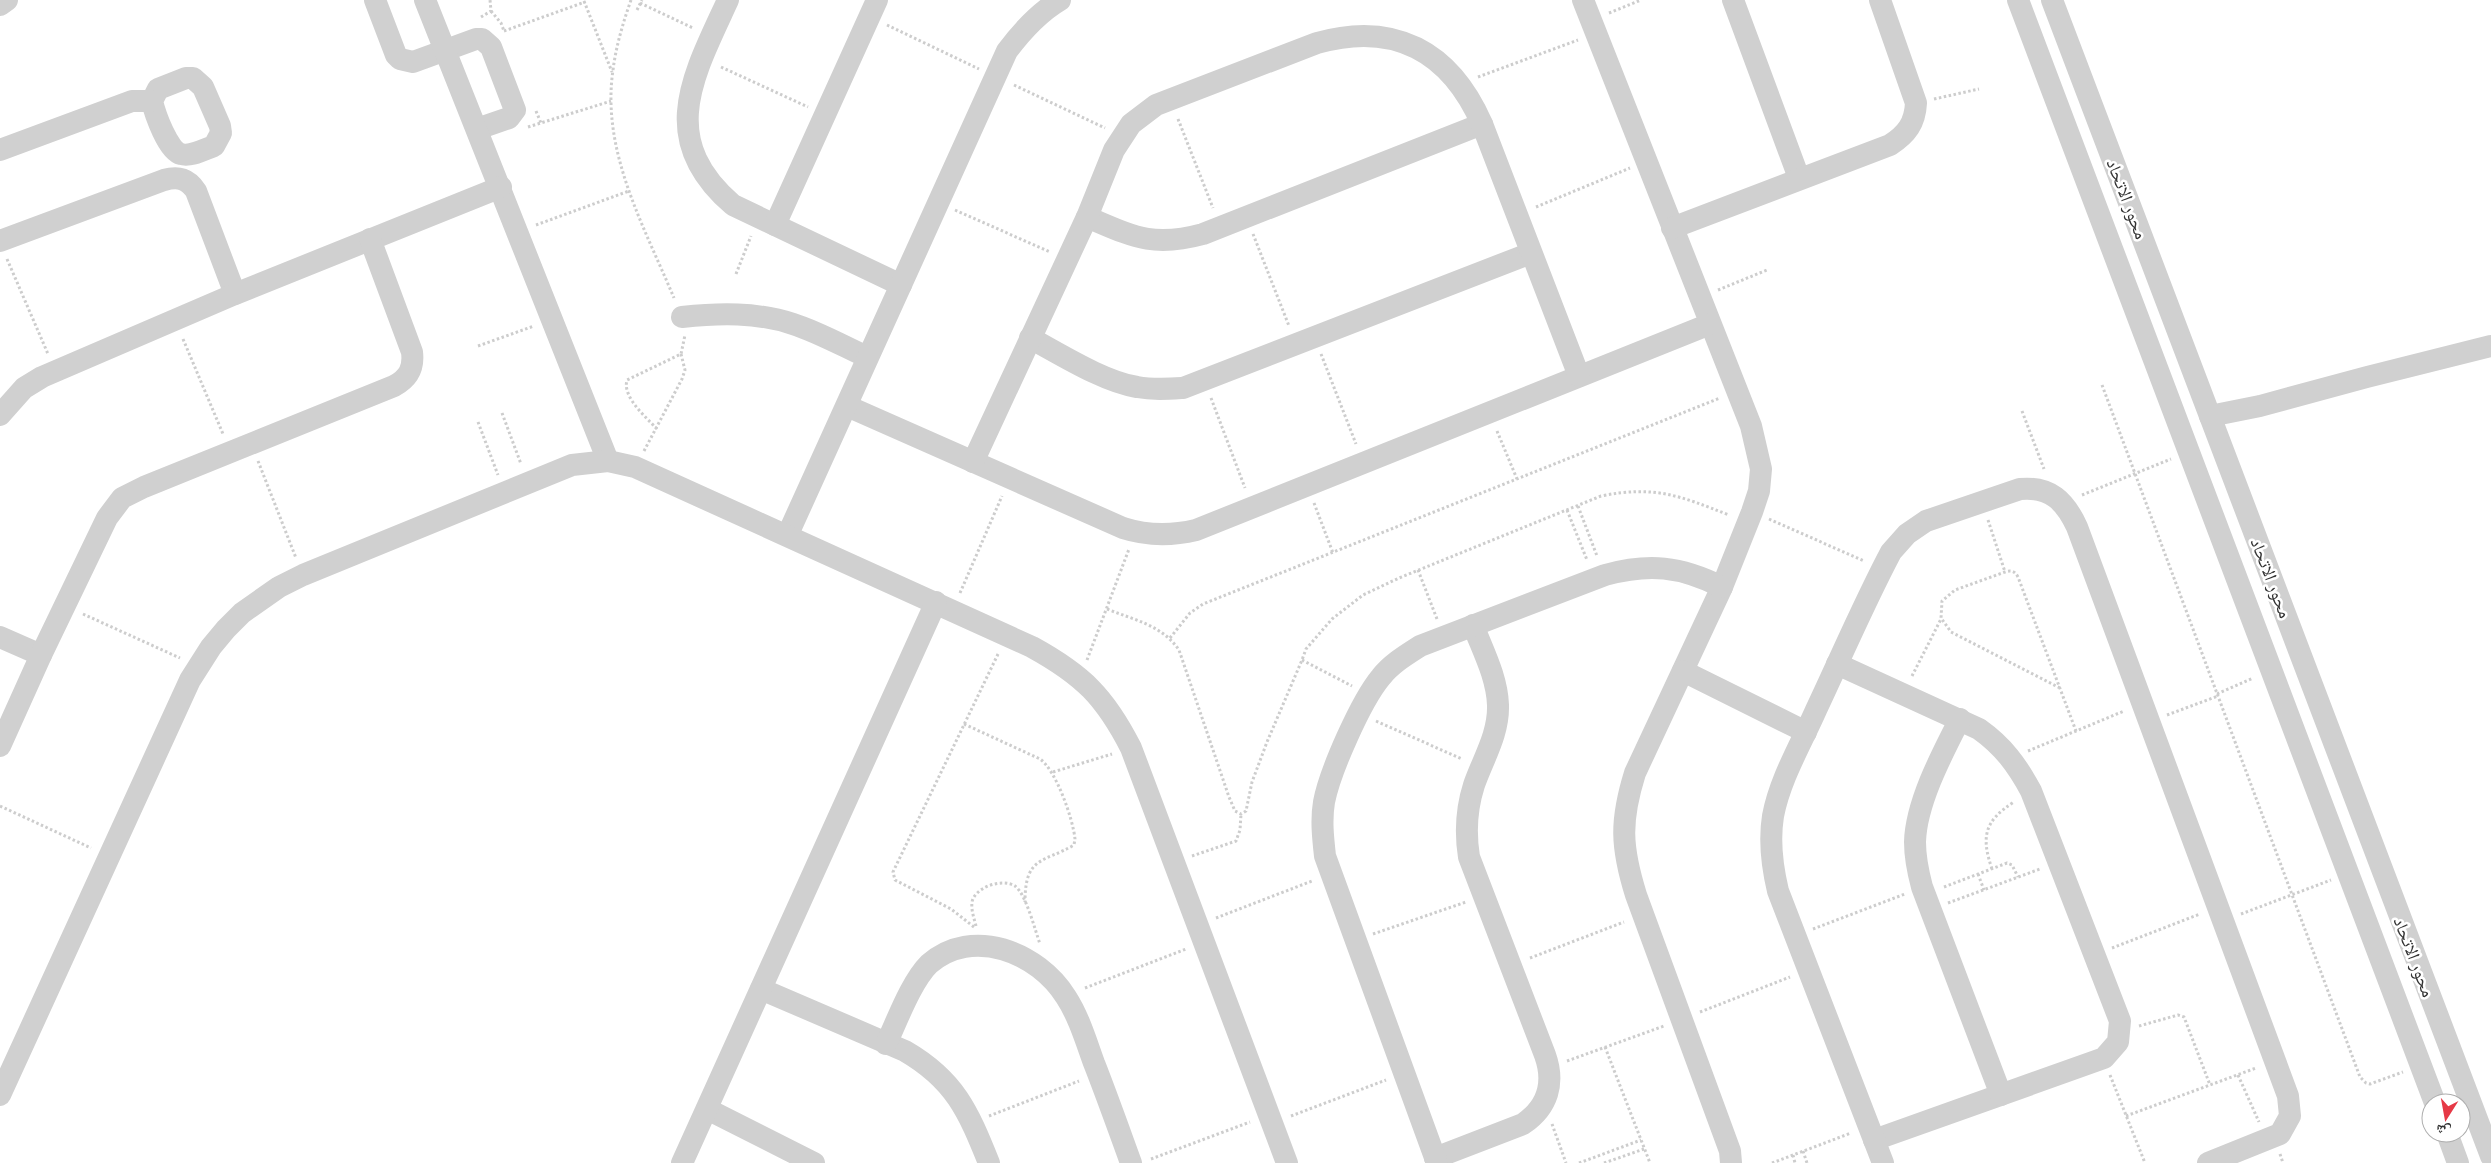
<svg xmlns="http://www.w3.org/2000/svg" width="2491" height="1163" font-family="'Nunito Sans','Noto Naskh Arabic',sans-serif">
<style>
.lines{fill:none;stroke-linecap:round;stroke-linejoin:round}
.path{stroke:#cdcdcd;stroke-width:3;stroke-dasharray:2.5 2.5;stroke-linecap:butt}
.minor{stroke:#d0d0d0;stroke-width:22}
.labels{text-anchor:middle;stroke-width:5;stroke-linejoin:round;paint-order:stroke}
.street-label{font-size:18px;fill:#333;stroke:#fff}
</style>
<rect width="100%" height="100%" fill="#fff"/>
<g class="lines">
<g class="path">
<path d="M631 0C623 23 616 46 613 70 601 151 644 226 674 298"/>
<polyline points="584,1 612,72"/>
<polyline points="640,3 693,28"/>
<polyline points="637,10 642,0"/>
<polyline points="491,11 501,23 504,31"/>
<polyline points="1609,13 1641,0"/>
<polyline points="481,17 491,11 490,0"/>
<polyline points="887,25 979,69"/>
<polyline points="504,31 585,2"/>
<polyline points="721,67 808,107"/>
<polyline points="1478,77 1578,40"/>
<polyline points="1014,85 1105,128"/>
<polyline points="1934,99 1979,89"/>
<polyline points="536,111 541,123"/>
<polyline points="1178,119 1213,208"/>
<polyline points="528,127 611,101"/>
<polyline points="1536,207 1630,168"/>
<polyline points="955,210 1050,252"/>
<polyline points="536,225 629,191"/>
<polyline points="1253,234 1289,326"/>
<polyline points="7,259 48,354"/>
<polyline points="736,274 751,236"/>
<polyline points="1718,290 1767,270"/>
<polyline points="183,339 223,434"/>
<polyline points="478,346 534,326"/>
<polyline points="1321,354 1356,444"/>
<polyline points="2102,385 2360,1077 2366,1083 2370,1084 2403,1072"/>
<polyline points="1211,398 1245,488"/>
<polyline points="2022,411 2044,469"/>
<polyline points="502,413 521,464"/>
<polyline points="478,422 498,475"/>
<path d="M657 429C646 417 622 397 627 380L681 354 685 335"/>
<polyline points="1497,431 1517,479"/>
<polyline points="644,451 682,379 685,370 681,354"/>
<polyline points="258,461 296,558"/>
<polyline points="2082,495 2171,459"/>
<polyline points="1314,503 1333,553"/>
<polyline points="1578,506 1597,556"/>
<polyline points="1567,510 1587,560"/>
<polyline points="1769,519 1864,561"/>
<polyline points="1988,520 2005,572"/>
<polyline points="1418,570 1437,619"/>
<polyline points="960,593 1002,496"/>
<path d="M1107 609C1134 620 1162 625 1179 650L1229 797 1235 811 1241 814 1246 811 1252 782 1267 742 1302 660 1306 649 1332 619 1363 595 1399 578 1601 496C1655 485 1680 496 1729 515"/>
<polyline points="83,614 180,658"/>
<polyline points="1170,638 1190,613 1203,604 1720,398"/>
<polyline points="1087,660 1129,549"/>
<polyline points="1302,660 1352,686"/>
<polyline points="1912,676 1941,619"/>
<path d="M2060 688 1951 632 1941 618 1942 601 1955 590 2005 572C2011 570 2015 571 2018 577L2076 731"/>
<polyline points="2217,694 2253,678"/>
<polyline points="2167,715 2218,696"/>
<polyline points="1376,721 1462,759"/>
<path d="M964 724 1040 759C1056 770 1073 819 1075 839L1074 845C1043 863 1025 856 1025 902"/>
<polyline points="2028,751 2124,711"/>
<polyline points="1053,772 1112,754"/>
<polyline points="0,806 91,848"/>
<polyline points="1192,856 1236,841 1240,830 1241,814"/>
<path d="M1992 869C1981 837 1984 821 2014 802"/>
<polyline points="1978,874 1984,890"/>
<polyline points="1944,887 2007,863 2012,865 2018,877"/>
<polyline points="1948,903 2040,869"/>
<polyline points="2241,914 2331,880"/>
<polyline points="1216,918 1312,881"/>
<path d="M976 926C974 918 971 910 972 902 975 887 1002 878 1015 886 1026 894 1035 930 1040 944"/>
<polyline points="974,927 951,909 895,880 893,872 999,652"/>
<polyline points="1813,929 1905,894"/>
<polyline points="1373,934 1466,902"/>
<polyline points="2112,948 2200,914"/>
<polyline points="1530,958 1624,922"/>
<polyline points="1085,988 1186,949"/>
<polyline points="1700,1012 1790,977"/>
<polyline points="2139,1026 2178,1015 2184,1017 2210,1085"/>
<polyline points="1605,1047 1650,1163"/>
<polyline points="1567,1061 1664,1026"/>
<polyline points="2110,1075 2145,1163"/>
<polyline points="2238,1075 2259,1122"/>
<polyline points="989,1116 1079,1081"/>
<polyline points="1291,1116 1386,1080"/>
<polyline points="2126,1116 2256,1068"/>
<polyline points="1552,1124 1566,1163"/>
<polyline points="1803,1151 1807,1163"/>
<polyline points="2280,1154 2283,1163"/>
<polyline points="1793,1155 1795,1163"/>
<polyline points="1151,1159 1250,1122"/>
<polyline points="1579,1163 1641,1140"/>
<polyline points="1604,1163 1644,1149"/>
<polyline points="1772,1163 1851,1133"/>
</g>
<g class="minor">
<polyline points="375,0 396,55 400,59 413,62 476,39 482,39 491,47 515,110 509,118 477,129"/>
<polyline points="425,0 608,461"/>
<path d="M728 0C693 76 656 139 733 205L901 285"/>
<path d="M1583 0 1751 426 1761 469 1759 491 1752 512 1722 587 1635 773C1620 821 1621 847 1636 895L1730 1151 1731 1163"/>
<polyline points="1733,0 1799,178"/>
<polyline points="2018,0 2435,1103"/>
<polyline points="2052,0 2491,1156"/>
<polyline points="0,5 7,0"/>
<path d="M186 78H193L203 87 220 126 221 133 214 146C205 149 191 157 181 154 168 151 155 114 152 101L158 89Z"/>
<polyline points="0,150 132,101 152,101"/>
<path d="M1087 217C1132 236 1152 248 1203 234L1482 124"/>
<polyline points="775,225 877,0"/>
<path d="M1672 228 1890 145C1907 134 1915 123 1916 103L1880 0"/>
<path d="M0 241 164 180C179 176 188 179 196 191L235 294"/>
<path d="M682 317C719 313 757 312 793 324 818 332 843 346 867 357"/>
<path d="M1030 338C1060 354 1104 382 1137 387 1153 390 1167 389 1183 388L1531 253"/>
<path d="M847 406 1123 528C1148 536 1171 536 1196 530L1710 324"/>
<polyline points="0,415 24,388 42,377 235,294 501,187"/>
<polyline points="2210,416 2260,406 2367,377 2491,346"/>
<path d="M973 462 1087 217 1114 150 1131 124 1156 105 1317 43C1394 21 1450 51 1482 124L1579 376"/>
<path d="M788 534 1007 51C1022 31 1038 13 1060 0"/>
<polyline points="0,637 41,655"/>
<path d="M1837 664 1979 729C2003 746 2017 765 2031 791L2120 1021 2118 1042 2104 1058 1874 1140"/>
<polyline points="1683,671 1806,732"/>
<path d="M1960 719C1942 754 1916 803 1915 842 1915 858 1918 872 1922 887L2001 1095"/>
<path d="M0 746 41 655 107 518 122 498 144 487 394 386C409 378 414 368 412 352L370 239"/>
<path d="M761 989 905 1051C955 1080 968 1111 989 1163"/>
<path d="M886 1044C897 1021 911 982 929 964 972 926 1038 952 1066 997 1079 1017 1086 1041 1094 1063 1107 1096 1119 1130 1131 1163"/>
<path d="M0 1095 190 680 211 647 226 629 242 613 279 587 303 575 572 465 608 461 635 467 1032 647C1083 675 1105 697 1131 748L1287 1163"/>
<polyline points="707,1109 814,1163"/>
<polyline points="2447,1133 2458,1163"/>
<path d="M1435 1158 1523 1124C1548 1107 1555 1083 1545 1055L1469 857C1465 832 1466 810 1474 785 1483 759 1499 734 1498 705 1497 677 1483 651 1473 625"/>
<polyline points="682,1163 936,602"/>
<path d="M1437 1163 1325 856C1323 838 1321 820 1324 802 1330 771 1361 701 1381 677 1391 664 1406 655 1420 646L1605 575C1649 563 1680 566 1722 587"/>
<path d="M1883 1163 1778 891C1772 866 1769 841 1773 816 1780 779 1801 744 1816 710 1841 657 1864 603 1891 552L1907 534 1926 521 2020 489C2050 486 2065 501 2077 527L2288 1096 2290 1116 2280 1134 2208 1163"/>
</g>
</g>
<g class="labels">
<g class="street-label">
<text transform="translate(2127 199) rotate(69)" y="6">محور الاتحاد</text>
<text transform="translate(2271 578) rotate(69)" y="6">محور الاتحاد</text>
<text transform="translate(2414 957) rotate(69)" y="6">محور الاتحاد</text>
</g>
</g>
<g transform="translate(2446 1118) rotate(191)"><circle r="24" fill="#ffffff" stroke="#adadad"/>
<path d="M0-4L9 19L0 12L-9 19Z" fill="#e63946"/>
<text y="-8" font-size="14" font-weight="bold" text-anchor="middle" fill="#333333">ش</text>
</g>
</svg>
